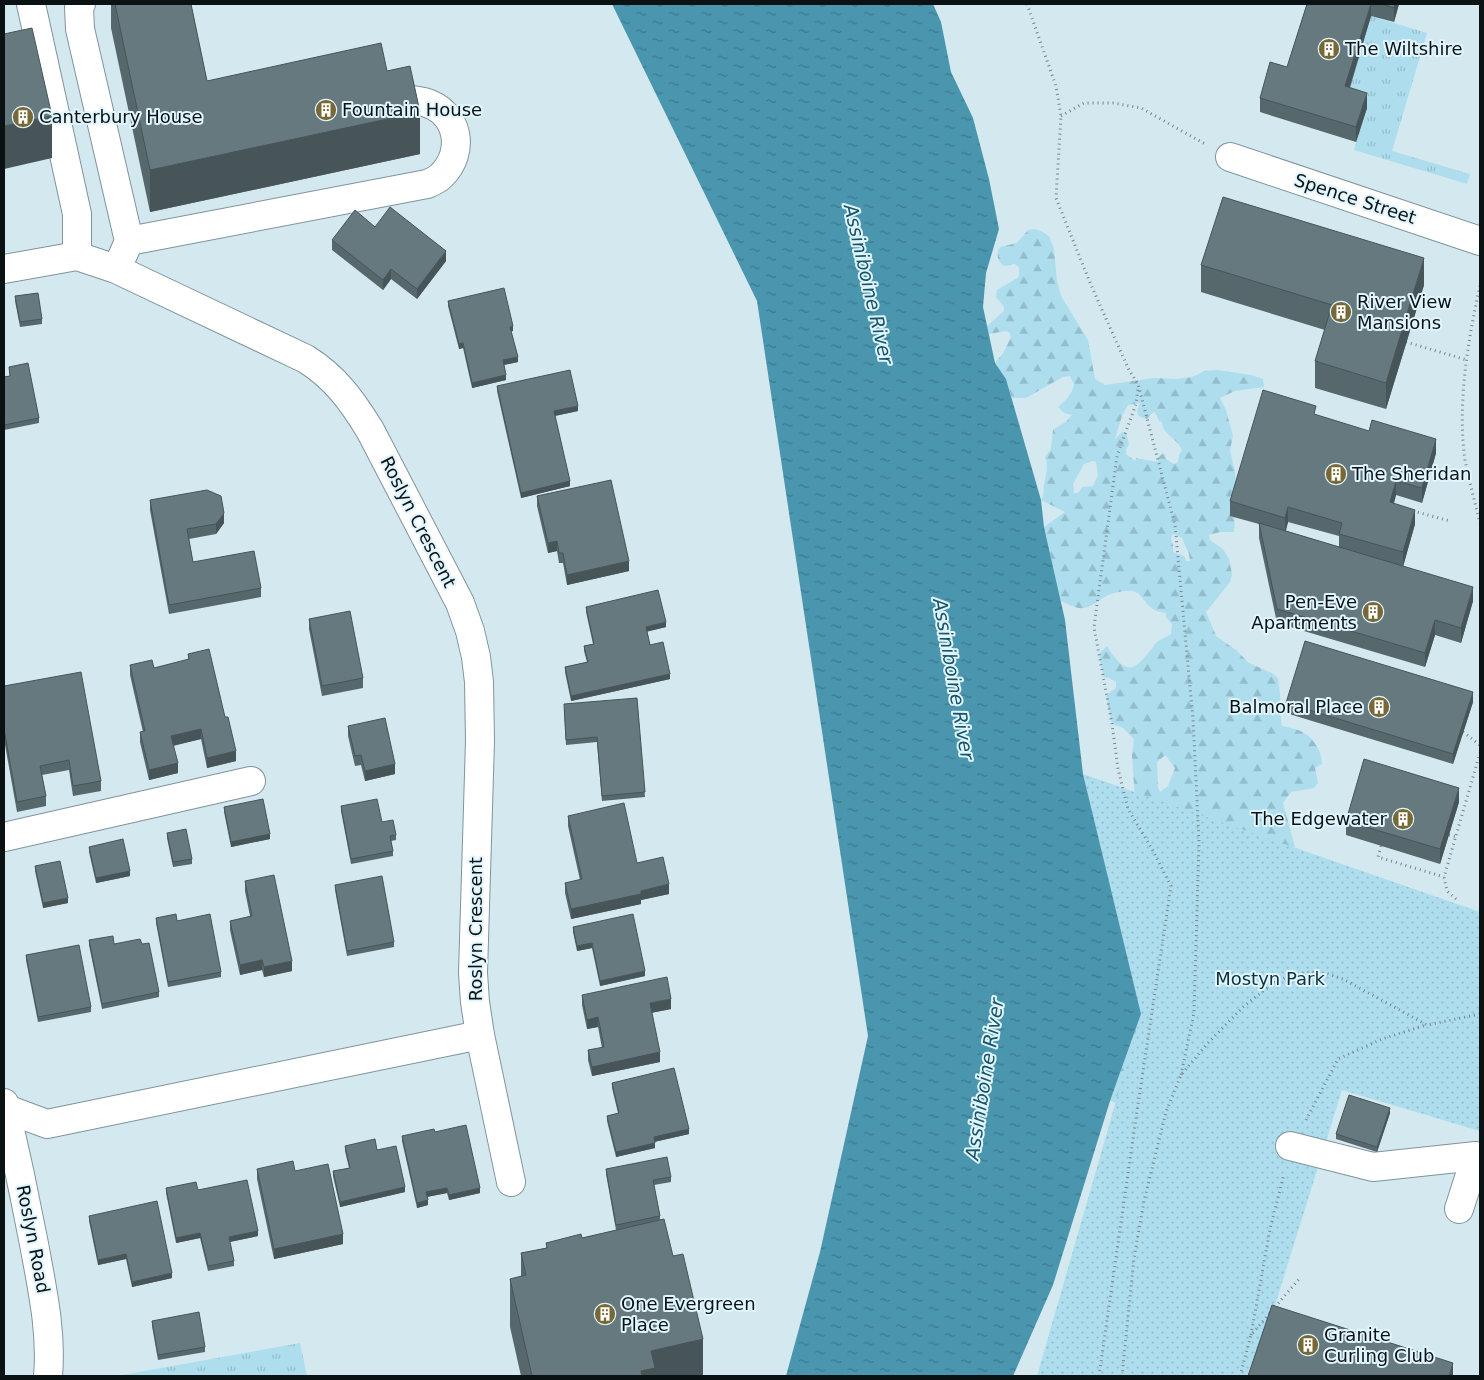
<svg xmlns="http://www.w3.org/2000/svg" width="1484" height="1380" font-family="'DejaVu Sans',sans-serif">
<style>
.grass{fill:url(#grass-tufts)}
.forest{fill:url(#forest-firs);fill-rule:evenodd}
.park{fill:url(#park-dots)}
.water{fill:url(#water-ripples)}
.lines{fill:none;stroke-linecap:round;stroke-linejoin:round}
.minor-casing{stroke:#80949b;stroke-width:30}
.path{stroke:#77858a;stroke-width:3;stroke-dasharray:1 4;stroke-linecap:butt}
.minor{stroke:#fff;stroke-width:28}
.wall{fill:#57686d;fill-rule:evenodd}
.shaded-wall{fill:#475559}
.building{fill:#65797f;stroke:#475559}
.labels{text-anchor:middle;stroke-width:4;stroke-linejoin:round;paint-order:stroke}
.poi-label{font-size:18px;fill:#0b1214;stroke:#e0f5fd;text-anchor:start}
.street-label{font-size:18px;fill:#0b1214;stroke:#e0f5fd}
.park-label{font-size:18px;fill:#0e323d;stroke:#e0f5fd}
.water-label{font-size:19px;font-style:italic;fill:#155466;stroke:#e0f5fd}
</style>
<defs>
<pattern id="grass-tufts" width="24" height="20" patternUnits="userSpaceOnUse" patternTransform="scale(1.25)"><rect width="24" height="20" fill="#aedeee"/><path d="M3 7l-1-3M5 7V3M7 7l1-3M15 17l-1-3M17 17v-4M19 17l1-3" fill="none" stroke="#94bdcb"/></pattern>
<pattern id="forest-firs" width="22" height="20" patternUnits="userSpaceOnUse" patternTransform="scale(1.25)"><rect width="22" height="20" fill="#aedeee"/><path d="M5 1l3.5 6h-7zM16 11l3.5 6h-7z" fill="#94bdcb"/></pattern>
<pattern id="park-dots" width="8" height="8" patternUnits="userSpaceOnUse" patternTransform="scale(1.25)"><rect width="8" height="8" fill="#aedeee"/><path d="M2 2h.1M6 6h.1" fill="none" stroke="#94bdcb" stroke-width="1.8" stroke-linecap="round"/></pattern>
<pattern id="water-ripples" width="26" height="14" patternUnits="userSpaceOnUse" patternTransform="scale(1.25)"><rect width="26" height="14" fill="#4a96ae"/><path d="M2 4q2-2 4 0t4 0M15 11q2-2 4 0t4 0" fill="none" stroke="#3c798c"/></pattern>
</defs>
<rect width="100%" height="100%" fill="#d3e8ef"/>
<g class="grass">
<polygon points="1371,16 1427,33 1392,151 1470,174 1467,184 1354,150 1356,142 1345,101"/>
<polygon points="300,1343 307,1376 117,1376"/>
</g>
<path class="forest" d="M1034 229 1041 231 1049 236 1054 249 1057 281 1061 296 1088 340 1095 379 1105 385 1154 378 1176 379 1192 377 1205 371 1217 370 1251 375 1263 379 1264 387 1235 391 1220 398 1226 410 1233 436 1230 450 1235 472 1236 485 1234 532H1220L1209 535 1210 540 1223 549 1229 559 1232 574 1230 582 1206 612 1216 636 1236 650 1249 663 1272 673 1278 678 1280 694 1281 721 1282 726C1287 727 1293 728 1298 730 1312 735 1322 750 1322 764L1315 768 1318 783 1314 788 1291 792 1283 803 1295 847H1280L1137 1111 1110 1101 1141 1014 1099 841 1135 801 1132 755 1134 739 1123 728 1112 724 1106 695 1116 688V681L1103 676 1099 654 1107 646C1129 682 1137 667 1157 642 1161 639 1167 637 1171 634L1172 624 1166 617V613C1141 611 1146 589 1127 591 1121 591 1113 593 1108 595 1100 599 1092 607 1084 608 1076 609 1068 604 1061 601L1044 527 1065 512 1041 500C1045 493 1043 491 1044 484 1046 474 1049 467 1045 457L1051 449 1053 430 1067 421 1072 415 1064 413 1058 407C1066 400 1072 395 1074 384L1070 376 1063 377 1026 398H1012L1006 379 995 363 1004 352 1011 337 1010 333 1006 331 989 334 987 326 1004 311V307L996 297 997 290 1019 277V267L1015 264 1004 266C997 260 996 255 1000 247L1017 243 1028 230ZM1140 403C1139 408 1135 411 1139 416L1147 419 1152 413 1155 412 1159 421 1162 422C1162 434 1178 439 1182 450L1179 455 1178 462 1174 464 1166 459 1165 455 1163 453 1158 458V462L1136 458 1135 461 1126 454V450L1129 444 1126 433 1122 432 1115 439 1122 416 1128 405ZM1093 461 1096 462 1098 475 1093 486 1082 487 1079 492 1074 494 1073 484 1084 464ZM1174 534 1182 538 1189 554 1190 561H1186L1184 556 1173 552V545L1171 540 1172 535ZM1164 756H1166L1175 768 1168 786 1160 792 1158 787 1157 762Z"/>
<polygon class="park" points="1083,774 1480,912 1480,1131 1342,1090 1253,1376 1037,1376 1141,1014"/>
<polygon class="water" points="612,4 933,4 941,22 951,72 973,118 989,179 999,229 986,273 983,307 995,363 1006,379 1041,500 1044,527 1065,620 1083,774 1141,1014 1110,1101 1053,1285 1013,1376 786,1376 820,1252 868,1036 757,301"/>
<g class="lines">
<g class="minor-casing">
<g id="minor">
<polyline points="31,4 77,214 77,256"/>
<polyline points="81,4 79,7 80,29 129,241 122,257"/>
<polyline points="1230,157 1480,241"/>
<path d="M129 241 427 184C432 182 437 180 441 176 466 152 459 112 424 102 418 101 411 99 405 100 399 100 392 103 386 104"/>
<path d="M4 269 77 256 116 269 306 359C336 378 352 401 370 430L460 603 470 631 476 657 479 682 480 741 473 973 475 1002 480 1035 47 1124 4 1108"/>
<polyline points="4,837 251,781"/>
<polyline points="480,1035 511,1182"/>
<path d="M4 1103C15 1150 25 1197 34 1244 42 1288 52 1332 48 1376"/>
<polyline points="1290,1146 1373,1167 1476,1156"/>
<polyline points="1459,1209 1476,1156 1480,1157"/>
</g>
</g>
<g class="path">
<polyline points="1027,4 1056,86 1061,116 1056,198 1091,285 1129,370 1138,384 1175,525 1193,719 1199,842 1194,1013 1181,1075"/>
<polyline points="1061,116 1084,103 1113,103 1141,108 1205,144"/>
<path d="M1480 286C1468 339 1457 405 1465 460 1469 481 1475 502 1480 523"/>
<polyline points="1406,342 1467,360"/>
<polyline points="1413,511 1450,521"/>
<polyline points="1463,732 1480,745"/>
<polyline points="1449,835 1456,837"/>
<polyline points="1381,846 1378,857 1444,877"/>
<polyline points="1456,899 1447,891 1444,877 1480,753"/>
<polyline points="1306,1120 1338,1059 1382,1039 1426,1025"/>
<polyline points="1275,1307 1300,1278"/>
<polyline points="1251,1335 1270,1229 1284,1174"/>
<polyline points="1099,1376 1137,1111 1171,886 1152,849 1128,809 1118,769 1112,724 1094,627 1117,456 1136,404 1138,388"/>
<polyline points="1122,1376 1134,1258 1144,1201 1166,1112 1181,1075 1207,1044 1243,1007 1272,984 1291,975 1312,972 1328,974 1343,979 1427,1025 1480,1014"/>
<polyline points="1240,1376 1251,1335 1271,1312"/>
</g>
<use href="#minor" class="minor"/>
</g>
<g class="wall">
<polygon points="111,4 191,4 207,81 387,71 420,154 150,212 111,28"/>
<polygon points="1307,4 1399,4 1394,22 1371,16 1350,88 1367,108 1356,142 1260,112 1260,98 1287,67"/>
<polygon points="375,227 446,261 417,299 391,279 383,290 332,250 332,240"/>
<polygon points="1201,265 1424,285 1386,409 1315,388 1315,361 1325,330 1201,292"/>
<polygon points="15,296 42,319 42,324 20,327 15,301"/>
<polygon points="448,301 513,331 511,331 518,362 504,365 506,380 472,388 463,348 459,349 448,306"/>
<polygon points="9,367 39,418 39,423 4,430 4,377 10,376"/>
<polygon points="497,386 578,411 555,416 570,486 521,498 497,391"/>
<path d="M1316 415 1436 453 1422 503 1396 495 1394 503 1415 524 1403 566 1473 601 1461 643 1435 635 1425 667 1277 623 1259 538V524L1230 516V501ZM1288 522 1339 536V547L1286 531Z"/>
<polygon points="537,496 629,571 567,585 563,563 559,563 557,551 548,553 537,506"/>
<polygon points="150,500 224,523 216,534 189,539 193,562 261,588 261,597 169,614 150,510"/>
<polygon points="586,607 666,627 647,631 650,645 670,679 571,701 565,672 565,667 587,662 584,651 584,646 593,644 586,612"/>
<polygon points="309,619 363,678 363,688 322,696 309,629"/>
<polygon points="188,654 225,717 236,761 207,768 201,739 173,746 178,773 149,780 140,742 140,732 143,732 130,675 130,665 154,668 188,660"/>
<polygon points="4,686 101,781 101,791 73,796 69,770 42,775 46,796 46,806 17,812 4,739"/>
<polygon points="637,698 645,797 602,801 597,742 566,745 564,709"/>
<polygon points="1473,702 1453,764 1286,713 1286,703"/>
<polygon points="348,726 395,774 365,781 361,765 355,766 348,736"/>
<polygon points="1459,802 1440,864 1346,835 1346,821"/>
<polygon points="341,806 382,822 396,835 396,840 391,841 393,851 393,856 351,864 341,811"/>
<polygon points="224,807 270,839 231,847 224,812"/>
<polygon points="568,816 637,863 669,894 641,900 641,904 571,919 565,893 565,883 580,880 568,826"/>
<polygon points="167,833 192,859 192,864 173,867 167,838"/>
<polygon points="89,847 130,876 96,883 89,852"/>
<polygon points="35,866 68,903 43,908 35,871"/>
<polygon points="245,881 292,971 264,977 262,970 240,975 230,930 230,921 250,916 245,891"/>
<polygon points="335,885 394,942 394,947 347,956 335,890"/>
<polygon points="156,918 221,972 221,977 168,987 156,923"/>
<polygon points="573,927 645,976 600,986 592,948 577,951 573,932"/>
<polygon points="89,940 114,944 159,992 159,997 102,1009 89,945"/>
<polygon points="26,955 91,1007 91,1012 38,1022 26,960"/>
<polygon points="582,995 671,1009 651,1013 660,1062 592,1076 588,1060 588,1050 602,1048 598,1027 587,1029 582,1005"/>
<polygon points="612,1083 689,1134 654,1142 655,1148 616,1157 607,1121 607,1116 618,1113 612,1088"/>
<polygon points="1390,1113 1377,1152 1336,1139 1336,1134"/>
<polygon points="435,1132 480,1193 449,1200 447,1193 427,1197 428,1205 417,1208 402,1141 402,1136"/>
<polygon points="345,1146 377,1150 405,1192 340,1207 333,1176 333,1171 349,1168 345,1151"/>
<polygon points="257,1169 295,1171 343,1244 274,1259 257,1179"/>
<polygon points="606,1169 671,1177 671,1182 654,1185 660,1216 660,1220 703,1376 521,1376 510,1327 510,1279 521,1276 521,1253 546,1248 546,1243 582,1238 635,1226 616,1230 606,1174"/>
<polygon points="166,1188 198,1190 258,1236 230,1242 234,1261 234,1266 208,1271 200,1238 176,1243 166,1193"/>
<polygon points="89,1216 172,1278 132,1287 126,1259 98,1265 89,1221"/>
<polygon points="152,1321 205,1347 205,1352 158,1360 152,1326"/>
</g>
<g class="shaded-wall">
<polygon points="1371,4 1371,16 1345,101 1345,86"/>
<polygon points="1395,4 1399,4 1394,22 1394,8"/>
<polygon points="1367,93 1367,108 1356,142 1356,127"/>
<polygon points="420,112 420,154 150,212 150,170"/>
<polygon points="52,116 52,158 4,169 4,126"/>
<polygon points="446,251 446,261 417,299 417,289"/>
<polygon points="1424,258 1424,285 1386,409 1386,383"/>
<polygon points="391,269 391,279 383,290 383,280"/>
<polygon points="513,326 513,331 510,332 510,327"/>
<polygon points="463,343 463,348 459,349 459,344"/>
<polygon points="518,357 518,362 503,365 503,360"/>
<polygon points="506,375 506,380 472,388 472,383"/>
<polygon points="578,406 578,411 554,416 554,411"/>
<polygon points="1436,439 1436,453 1422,503 1422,488"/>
<polygon points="570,481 570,486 521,498 521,493"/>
<polygon points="1396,481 1396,495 1390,517 1390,502"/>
<polygon points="1288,507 1288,522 1285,532 1285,518"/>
<polygon points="1415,510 1415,524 1403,567 1403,552"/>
<polygon points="224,513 224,523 216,534 216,524"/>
<polygon points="557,541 557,551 548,553 548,543"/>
<polygon points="629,561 629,571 567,585 567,575"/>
<polygon points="1473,587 1473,601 1461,643 1461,628"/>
<polygon points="1435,620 1435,635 1425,667 1425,653"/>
<polygon points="666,622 666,627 646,632 646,627"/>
<polygon points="670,674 670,679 571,701 571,696"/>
<polygon points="1473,692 1473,702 1453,764 1453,754"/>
<polygon points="201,729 201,739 171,746 171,736"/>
<polygon points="236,751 236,761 207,768 207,758"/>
<polygon points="178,763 178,773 149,780 149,770"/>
<polygon points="395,764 395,774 365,781 365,771"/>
<polygon points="1459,788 1459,802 1440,864 1440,849"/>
<polygon points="270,834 270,839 231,847 231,842"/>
<polygon points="130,871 130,876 96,883 96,878"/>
<polygon points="669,884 669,894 641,900 641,904 571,919 571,909 641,891"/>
<polygon points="68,898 68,903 43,908 43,903"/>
<polygon points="592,943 592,948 577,951 577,946"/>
<polygon points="262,960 262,970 240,975 240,965"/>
<polygon points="292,961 292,971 264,977 264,967"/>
<polygon points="645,971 645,976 600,986 600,981"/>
<polygon points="671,999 671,1009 650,1013 650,1003"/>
<polygon points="598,1017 598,1027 587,1029 587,1020"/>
<polygon points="660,1052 660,1062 592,1076 592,1067"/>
<polygon points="1390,1108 1390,1113 1377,1152 1377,1147"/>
<polygon points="689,1129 689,1134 654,1142 654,1137"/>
<polygon points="655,1143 655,1148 616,1157 616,1152"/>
<polygon points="405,1187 405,1192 340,1207 340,1202"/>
<polygon points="447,1188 447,1193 426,1197 426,1192"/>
<polygon points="480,1188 480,1193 449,1200 449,1195"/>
<polygon points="428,1200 428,1205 417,1208 417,1203"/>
<polygon points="258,1231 258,1236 229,1242 229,1237"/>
<polygon points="200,1233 200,1238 176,1243 176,1238"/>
<polygon points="343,1234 343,1244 274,1259 274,1249"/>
<polygon points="126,1254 126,1259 98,1265 98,1260"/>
<polygon points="172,1273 172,1278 132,1287 132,1282"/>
<polygon points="703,1339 703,1376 641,1376 641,1371 651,1351"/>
<polygon points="1453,1363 1453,1376 1449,1376"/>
</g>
<g class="building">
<polygon points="115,4 191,4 207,81 381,43 387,71 410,66 420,112 150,170"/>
<polygon points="1307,4 1371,4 1345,86 1367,93 1356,127 1260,98 1270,62 1287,67"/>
<polygon points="1381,4 1395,4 1394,8"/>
<polygon points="32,28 52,116 4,126 4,34"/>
<polygon points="1223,197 1424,258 1386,383 1315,361 1332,305 1201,265"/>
<polygon points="390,207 446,251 417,289 391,269 383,280 332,240 355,210 375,227"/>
<polygon points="504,288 513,326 510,327 518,357 503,360 506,375 472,383 463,343 459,344 448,301"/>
<polygon points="38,293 42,319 20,322 15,296"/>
<polygon points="28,363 39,418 4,425 4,377 10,376 9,367"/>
<polygon points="570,370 578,406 554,411 570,481 521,493 497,386"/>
<polygon points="1263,390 1316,406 1314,414 1369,431 1372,420 1436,439 1422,488 1396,481 1390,502 1415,510 1403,552 1339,534 1342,523 1288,507 1285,518 1230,501"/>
<polygon points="611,480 629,561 567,575 563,553 559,553 557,541 548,543 537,496"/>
<polygon points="207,490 221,496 224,513 216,524 187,529 193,562 254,551 261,588 169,605 150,500"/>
<polygon points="1259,523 1473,587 1461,628 1435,620 1425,653 1277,609"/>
<polygon points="658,590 666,622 646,627 650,645 663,642 670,674 571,696 565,667 588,662 584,646 594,644 586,607"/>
<polygon points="350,611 363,678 322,686 309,619"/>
<polygon points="1305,641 1473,692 1453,754 1286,703"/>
<polygon points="209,649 225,717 228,717 236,751 207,758 201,729 171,736 178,763 149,770 140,732 145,731 130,665 152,660 154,668 189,659 188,654"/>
<polygon points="81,672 101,781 73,786 69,760 40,766 46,796 17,802 4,729 4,686"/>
<polygon points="637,698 645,792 602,796 597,737 566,740 564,704"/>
<polygon points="385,718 395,764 365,771 361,755 355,756 348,726"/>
<polygon points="1364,759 1459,788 1440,849 1346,821"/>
<polygon points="263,799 270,834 231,842 224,807"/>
<polygon points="377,799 382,822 393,820 396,835 390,836 393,851 351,859 341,806"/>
<polygon points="624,803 637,863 663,857 669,884 641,891 641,894 571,909 565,883 582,879 568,816"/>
<polygon points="186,829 192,859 173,862 167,833"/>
<polygon points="123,839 130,871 96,878 89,847"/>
<polygon points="60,861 68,898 43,903 35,866"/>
<polygon points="274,875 292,961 264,967 262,960 240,965 230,921 252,916 245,881"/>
<polygon points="382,876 394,942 347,951 335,885"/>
<polygon points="176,914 177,921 210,914 221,972 168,982 156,918"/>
<polygon points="633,914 645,971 600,981 592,943 577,946 573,927"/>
<polygon points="113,936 114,944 140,939 142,944 149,943 159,992 102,1004 89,940"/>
<polygon points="79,945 91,1007 38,1017 26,955"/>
<polygon points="667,977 671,999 650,1003 660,1052 592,1067 588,1050 604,1047 598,1017 587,1020 582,995"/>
<polygon points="674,1068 689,1129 654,1137 655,1143 616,1152 607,1116 619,1113 612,1083"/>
<polygon points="1349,1095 1390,1108 1377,1147 1336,1134"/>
<polygon points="466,1125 480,1188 449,1195 447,1188 426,1192 428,1200 417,1203 402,1136 434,1129 435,1132"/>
<polygon points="375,1139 377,1150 396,1146 405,1187 340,1202 333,1171 350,1168 345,1146"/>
<polygon points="667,1157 671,1177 653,1180 660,1216 616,1225 606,1169"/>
<polygon points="293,1161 295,1171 328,1164 343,1234 274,1249 257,1169"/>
<polygon points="247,1180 258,1231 229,1237 234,1261 208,1266 200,1233 176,1238 166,1188 196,1182 198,1190"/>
<polygon points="157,1201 172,1273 132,1282 126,1254 98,1260 89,1216"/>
<polygon points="664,1219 673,1256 683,1254 703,1339 651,1351 655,1368 641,1371 642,1376 532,1376 510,1279 526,1275 521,1253 547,1248 546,1243 581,1234 582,1238"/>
<polygon points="1272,1305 1453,1363 1449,1376 1248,1376"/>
<polygon points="199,1312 205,1347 158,1355 152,1321"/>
</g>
<defs>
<g id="building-disc" transform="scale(1.125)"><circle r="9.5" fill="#776836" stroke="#e0f5fd"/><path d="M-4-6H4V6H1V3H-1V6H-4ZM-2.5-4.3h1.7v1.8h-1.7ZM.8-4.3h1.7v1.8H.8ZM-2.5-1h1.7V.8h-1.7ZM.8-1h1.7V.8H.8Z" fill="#fff"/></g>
</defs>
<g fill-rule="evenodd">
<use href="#building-disc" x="1329" y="49"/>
<use href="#building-disc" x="326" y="110"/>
<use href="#building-disc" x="23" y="117"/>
<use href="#building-disc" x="1341" y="312"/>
<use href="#building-disc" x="1336" y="474"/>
<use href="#building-disc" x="1373" y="612"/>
<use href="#building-disc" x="1379" y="707"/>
<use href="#building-disc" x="1403" y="819"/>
<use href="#building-disc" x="605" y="1314"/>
<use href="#building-disc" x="1308" y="1345"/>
</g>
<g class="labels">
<g class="poi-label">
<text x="1345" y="55">The Wiltshire</text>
<text x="342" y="116">Fountain House</text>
<text x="39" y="123">Canterbury House</text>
<text x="1357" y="308">River View<tspan x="1357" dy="21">Mansions</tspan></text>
<text x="1352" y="480">The Sheridan</text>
<text x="1357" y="608" text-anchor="end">Pen-Eve<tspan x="1357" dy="21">Apartments</tspan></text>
<text x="1363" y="713" text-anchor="end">Balmoral Place</text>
<text x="1387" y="825" text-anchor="end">The Edgewater</text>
<text x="621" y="1310">One Evergreen<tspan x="621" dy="21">Place</tspan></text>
<text x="1324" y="1341">Granite<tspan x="1324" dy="21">Curling Club</tspan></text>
</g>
<g class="street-label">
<text transform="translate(1355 199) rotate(18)" y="6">Spence Street</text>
<text transform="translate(418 522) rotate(63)" y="6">Roslyn Crescent</text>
<text transform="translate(476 929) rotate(-90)" y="6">Roslyn Crescent</text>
<text transform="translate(33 1239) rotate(79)" y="6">Roslyn Road</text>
</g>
<g class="park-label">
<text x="1270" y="985">Mostyn Park</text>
</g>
<g class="water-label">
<text transform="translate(869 284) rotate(77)" y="7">Assiniboine River</text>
<text transform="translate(954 679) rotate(80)" y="7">Assiniboine River</text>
<text transform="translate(984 1079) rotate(-81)" y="7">Assiniboine River</text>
</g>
</g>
<rect width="1484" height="1380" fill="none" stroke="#0b1214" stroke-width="10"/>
</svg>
